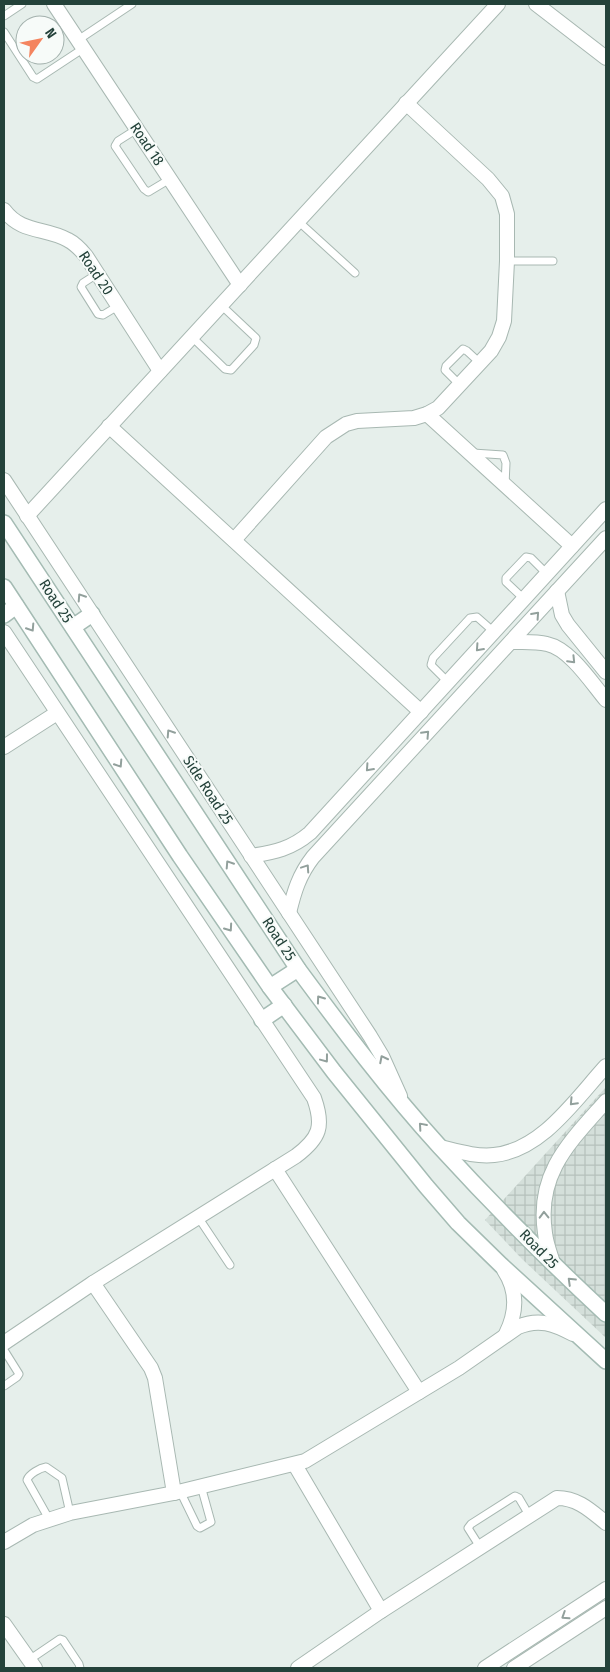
<svg xmlns="http://www.w3.org/2000/svg" width="610" height="1672" font-family="'Fira Sans Condensed',sans-serif">
<style>
.industrial{fill:url(#industrial-grid)}
.lines{fill:none;stroke-linecap:round;stroke-linejoin:round}
.lane-casing{stroke:#a8b8b2;stroke-width:9}
.street-casing{stroke:#a8b8b2;stroke-width:16}
.secondary-casing{stroke:#a4bbb3;stroke-width:18}
.lane{stroke:#fff;stroke-width:7}
.street{stroke:#fff;stroke-width:14}
.secondary{stroke:#fff;stroke-width:15}
.oneway{stroke:#92a09c}
.labels{text-anchor:middle;stroke-width:4;stroke-linejoin:round;paint-order:stroke}
.street-label{font-size:15px;fill:#24423a;stroke:#f7fbf9}
</style>
<defs>
<pattern id="industrial-grid" width="8" height="8" patternUnits="userSpaceOnUse" patternTransform="scale(1.25)"><rect width="8" height="8" fill="#d4dfda"/><path d="M0 4h8M4 0v8" fill="none" stroke="#b6c1bc"/></pattern>
</defs>
<rect width="100%" height="100%" fill="#e6efeb"/>
<polygon class="industrial" points="606,1087 606,1338 522,1259 485,1220"/>
<g class="lines">
<g class="lane-casing">
<g id="lane">
<polyline points="4,16 22,4"/>
<polyline points="4,32 33,77 37,79 84,48"/>
<polyline points="78,40 132,4"/>
<polyline points="137,129 118,141 115,146 144,189 148,192 150,191 170,179"/>
<polyline points="298,221 355,273"/>
<polyline points="507,261 553,261"/>
<polyline points="97,274 83,283 81,287 98,314 103,315 118,306"/>
<polyline points="192,337 225,369 231,370 233,368 254,345 256,338 221,305"/>
<polyline points="460,385 445,370 446,366 463,349 467,351 480,363"/>
<polyline points="473,453 503,455 506,463 505,485"/>
<polyline points="524,599 506,582 506,578 526,557 531,558 547,574"/>
<polyline points="448,682 431,665 433,658 470,618 477,617 494,632"/>
<polyline points="198,1217 230,1265"/>
<polyline points="4,1350 19,1374 17,1377 4,1386"/>
<polyline points="180,1491 197,1526 200,1528 211,1522 201,1486"/>
<path d="M49 1519 27 1480C29 1474 40 1468 46 1467L62 1478 70 1513"/>
<polyline points="480,1547 468,1528 471,1524 515,1496 519,1498 529,1515"/>
<polyline points="29,1660 60,1639 63,1640 79,1664 80,1668"/>
</g>
</g>
<g class="street-casing">
<g id="street">
<polyline points="54,4 240,285"/>
<polyline points="536,4 606,58"/>
<path d="M4 210C22 234 45 227 68 240 76 244 81 250 86 256L160 371"/>
<polyline points="427,414 572,546"/>
<polyline points="109,426 421,712"/>
<polyline points="4,480 370,1036 382,1056 400,1096"/>
<polyline points="27,516 498,4"/>
<polyline points="234,540 326,437 346,424 357,421 414,418 427,414 438,408 491,351 499,337 504,321 507,261 507,214 502,196 488,179 406,103"/>
<polyline points="557,591 562,615 568,625 606,672"/>
<path d="M4 632 314 1098C324 1126 320 1138 296 1156L93 1283 4 1343"/>
<path d="M511 642C523 642 535 641 547 644 570 649 591 682 606 700"/>
<polyline points="4,747 57,713"/>
<path d="M251 856C275 852 291 849 310 833L606 509"/>
<path d="M289 913C294 892 299 875 313 857L606 538"/>
<path d="M440 1147C457 1151 476 1157 494 1155 542 1150 575 1100 606 1066"/>
<polyline points="275,1169 419,1392"/>
<path d="M553 1263C550 1253 546 1243 545 1233 536 1173 570 1142 606 1101"/>
<path d="M504 1270C518 1291 517 1312 506 1334"/>
<polyline points="93,1283 151,1368 155,1378 174,1493"/>
<polyline points="295,1465 381,1611"/>
<path d="M4 1542 33 1525 70 1513 174 1493 305 1461 459 1368 518 1327C539 1318 554 1324 573 1334"/>
<polyline points="4,1624 35,1668"/>
<path d="M298 1668 381 1611 557 1498C578 1498 591 1511 606 1523"/>
<polyline points="485,1668 606,1589"/>
<polyline points="514,1668 606,1608"/>
</g>
</g>
<g class="secondary-casing">
<g id="secondary">
<path d="M4 523 298 969C343 1030 389 1091 440 1147 493 1205 549 1261 606 1314"/>
<polyline points="4,587 180,856 270,987 334,1072 426,1186 458,1223 501,1265 606,1361"/>
<polyline points="4,615 16,606"/>
<polyline points="73,627 92,614"/>
<polyline points="270,987 298,969"/>
<polyline points="262,1020 284,1005"/>
</g>
</g>
<use href="#lane" class="lane"/>
<use href="#street" class="street"/>
<use href="#secondary" class="secondary"/>
</g>
<defs><path id="oneway-chevron" d="M-2-3.5L2.5 0L-2 3.5" fill="none" stroke-width="1.6" stroke-linecap="round" stroke-linejoin="round" transform="scale(1.25)"/></defs>
<g class="oneway">
<use href="#oneway-chevron" transform="translate(81 597) rotate(-123)"/>
<use href="#oneway-chevron" transform="translate(536 615) rotate(-48)"/>
<use href="#oneway-chevron" transform="translate(31 628) rotate(57)"/>
<use href="#oneway-chevron" transform="translate(479 648) rotate(132)"/>
<use href="#oneway-chevron" transform="translate(572 660) rotate(46)"/>
<use href="#oneway-chevron" transform="translate(170 733) rotate(-123)"/>
<use href="#oneway-chevron" transform="translate(426 734) rotate(-47)"/>
<use href="#oneway-chevron" transform="translate(119 764) rotate(57)"/>
<use href="#oneway-chevron" transform="translate(369 768) rotate(132)"/>
<use href="#oneway-chevron" transform="translate(229 864) rotate(-123)"/>
<use href="#oneway-chevron" transform="translate(306 868) rotate(-56)"/>
<use href="#oneway-chevron" transform="translate(229 928) rotate(55)"/>
<use href="#oneway-chevron" transform="translate(320 999) rotate(-126)"/>
<use href="#oneway-chevron" transform="translate(325 1059) rotate(53)"/>
<use href="#oneway-chevron" transform="translate(383 1059) rotate(-117)"/>
<use href="#oneway-chevron" transform="translate(573 1102) rotate(133)"/>
<use href="#oneway-chevron" transform="translate(422 1126) rotate(-131)"/>
<use href="#oneway-chevron" transform="translate(544 1215) rotate(-91)"/>
<use href="#oneway-chevron" transform="translate(571 1281) rotate(-136)"/>
<use href="#oneway-chevron" transform="translate(565 1616) rotate(147)"/>
</g>
<g class="labels">
<g class="street-label">
<text transform="translate(147 144) rotate(56)" y="5">Road 18</text>
<text transform="translate(96 273) rotate(56)" y="5">Road 20</text>
<text transform="translate(56 601) rotate(57)" y="5">Road 25</text>
<text transform="translate(208 790) rotate(57)" y="5">Side Road 25</text>
<text transform="translate(279 939) rotate(57)" y="5">Road 25</text>
<text transform="translate(539 1249) rotate(46)" y="5">Road 25</text>
</g>
</g>
<rect width="610" height="1672" fill="none" stroke="#24423a" stroke-width="10"/>
<g transform="translate(40 40) rotate(57)"><circle r="24" fill="#f7fbf9" stroke="#a3b1ad"/>
<path d="M0-4L9 19L0 12L-9 19Z" fill="#f4845f"/>
<text y="-8" font-size="14" font-weight="bold" text-anchor="middle" fill="#24423a">N</text>
</g>
</svg>
